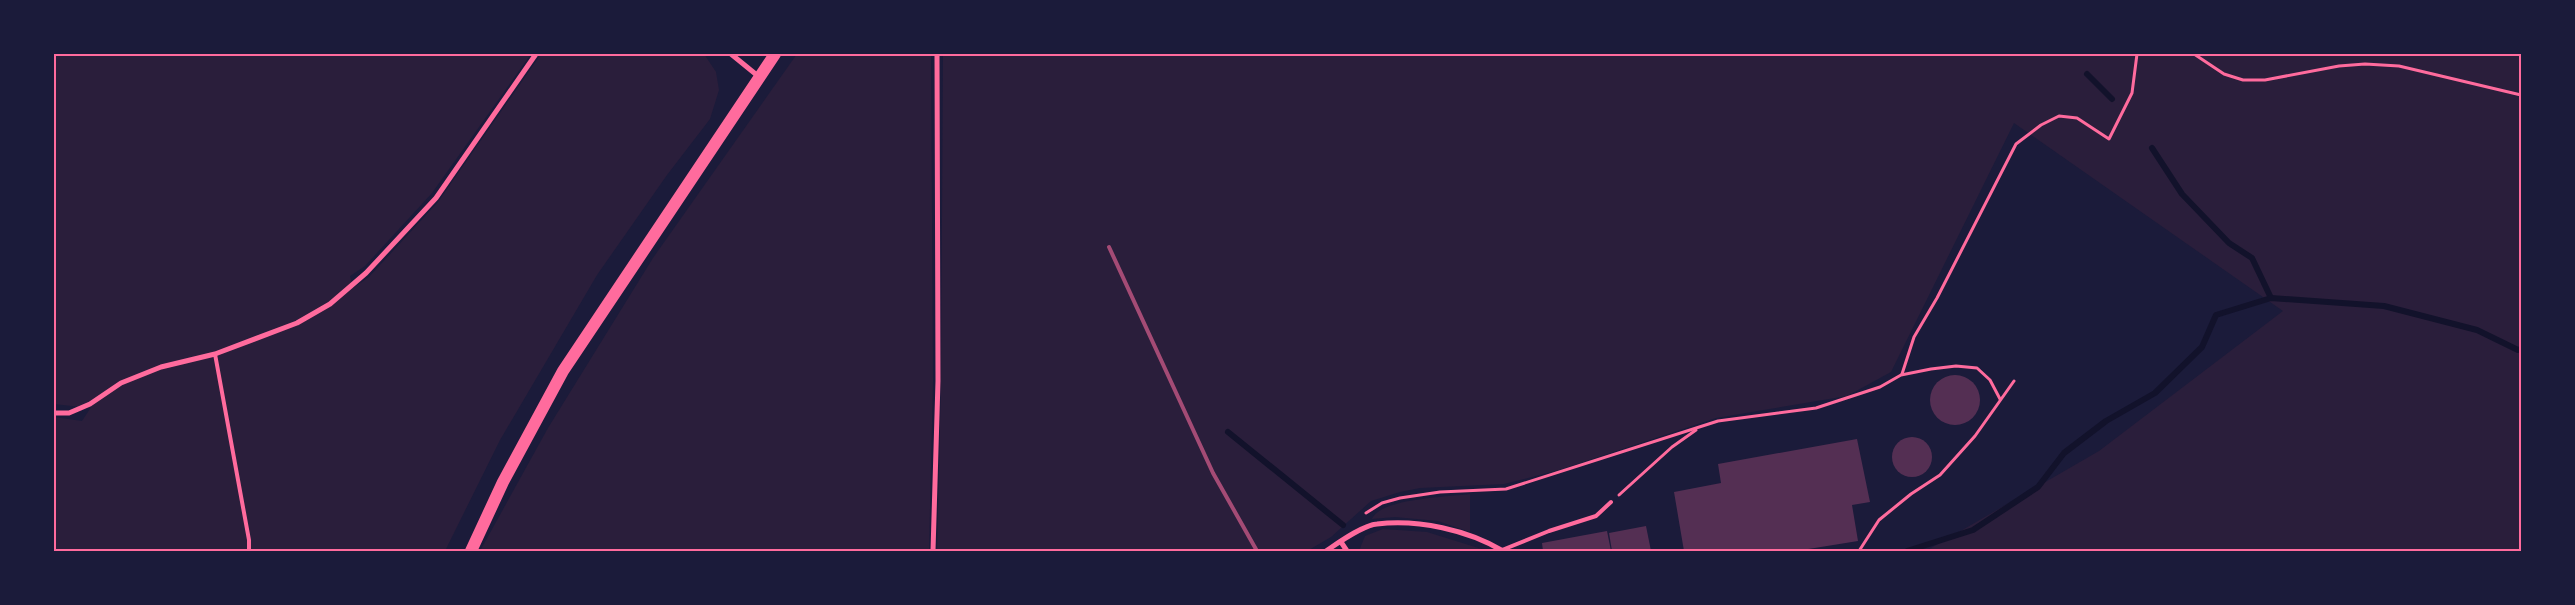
<svg xmlns="http://www.w3.org/2000/svg" width="2575" height="605" font-family="'Varela Round',sans-serif">
<style>
.green{fill:#2a1e3b}
.lines{fill:none;stroke-linecap:round;stroke-linejoin:round}
.stream{stroke:#12122b;stroke-width:6}
.building{fill:#542f53}
.path{stroke:#ff6b9d;stroke-width:3}
.service{stroke:#ff6b9d;stroke-width:4}
.minor{stroke:#ff6b9d;stroke-width:5}
.primary{stroke:#ff6b9d;stroke-width:12}
.rail{stroke:#a44b75;stroke-width:4}
.neatline{fill:none;stroke:#ff6b9d;stroke-width:2}
</style>
<rect width="100%" height="100%" fill="#1b1b3a"/>
<g class="green">
<polygon points="54,54 531,54 432,193 365,266 350,276 353,288 369,277 438,202 541,54 704,54 716,72 719,90 710,119 667,175 597,275 500,440 445,551 54,551 54,417 82,421 92,406 90,408 54,404"/>
<polygon points="797,54 931,54 933,381 929,551 480,551 548,428 653,258"/>
<polygon points="943,54 2521,54 2521,551 1926,551 2099,451 2283,311 2014,123 1891,372 1847,396 1716,418 1559,470 1504,484 1420,488 1400,492 1371,501 1331,537 1307,551 937,551 941,382"/>
<path d="M1470 494V532L1438 521 1395 517 1372 519C1381 498 1449 497 1470 494Z"/>
<polygon points="1383,529 1427,532 1488,551 1359,551 1365,536"/>
</g>
<g class="lines">
<g class="stream">
<polyline points="2087,74 2112,99"/>
<polyline points="2152,148 2182,194 2229,243 2252,258 2271,298"/>
<polyline points="1228,432 1343,525"/>
<polyline points="1907,551 1973,530 2038,487 2064,453 2106,421 2155,393 2202,347 2216,315 2271,298 2384,306 2477,330 2518,350 2521,349"/>
</g>
</g>
<g class="building">
<circle cx="1955" cy="400" r="25"/>
<circle cx="1912" cy="457" r="20"/>
<polygon points="1857,439 1870,502 1852,505 1858,541 1796,551 1684,551 1674,492 1721,483 1718,464"/>
<polygon points="1646,526 1651,551 1612,551 1609,533"/>
<polygon points="1607,531 1611,551 1543,551 1542,543"/>
</g>
<g class="lines">
<g class="path">
<polyline points="2194,54 2224,74 2243,80 2265,80 2339,66 2365,64 2399,66 2521,95"/>
<polyline points="1902,374 1914,337 1937,298 2016,144 2041,125 2059,116 2077,118 2109,139 2132,93 2137,54"/>
<polyline points="1619,495 1672,447 1696,430"/>
<polyline points="1366,513 1382,503 1400,498 1440,492 1506,489 1718,421 1816,408 1880,387 1901,375 1931,369 1956,366 1977,368 1990,380 2000,399"/>
<polyline points="1859,551 1879,520 1911,494 1940,475 1975,436 2014,381"/>
</g>
<g class="service">
<polyline points="215,354 249,540 249,551"/>
<polyline points="1502,550 1549,531 1596,516 1611,502"/>
</g>
<g class="minor">
<polyline points="731,54 758,76"/>
<polyline points="54,413 69,413 90,404 121,383 161,367 215,354 297,323 330,304 366,273 436,198 536,54"/>
<polyline points="1341,542 1347,551"/>
<polyline points="933,551 938,381 937,54"/>
<path d="M1326 551C1338 543 1363 525 1377 524 1418 519 1468 530 1503 551"/>
</g>
<polyline class="primary" points="471,551 503,482 563,371 775,54"/>
<polyline class="rail" points="1109,247 1213,473 1257,551"/>
</g>
<rect width="2575" height="605" fill="none" stroke="#1b1b3a" stroke-width="110"/>
<rect x="55" y="55" width="2465" height="495" class="neatline"/>
</svg>
